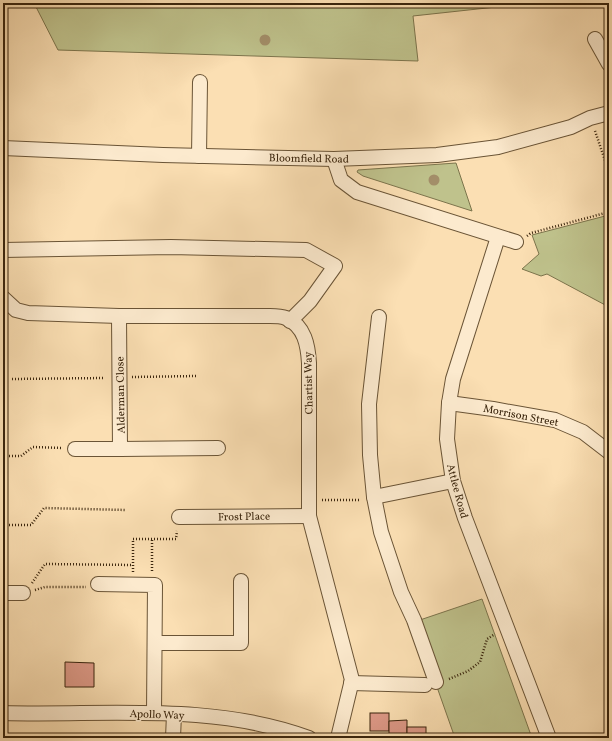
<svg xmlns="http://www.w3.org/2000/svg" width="612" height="741" font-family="Vollkorn,serif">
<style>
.green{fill:#bfc28c;stroke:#7c744c}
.building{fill:#dc9886;stroke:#3a250d}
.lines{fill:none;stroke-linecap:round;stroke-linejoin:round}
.minor-casing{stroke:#6a5436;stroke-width:16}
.path{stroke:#3a250d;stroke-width:2.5;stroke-dasharray:1 2;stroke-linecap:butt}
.minor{stroke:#fceace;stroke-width:14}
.tree{fill:#a38e69}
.labels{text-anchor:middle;stroke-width:3;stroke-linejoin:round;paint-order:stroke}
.street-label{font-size:11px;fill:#3a250d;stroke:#fceace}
</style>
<rect width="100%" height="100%" fill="#fbdfb3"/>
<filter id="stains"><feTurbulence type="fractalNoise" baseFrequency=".005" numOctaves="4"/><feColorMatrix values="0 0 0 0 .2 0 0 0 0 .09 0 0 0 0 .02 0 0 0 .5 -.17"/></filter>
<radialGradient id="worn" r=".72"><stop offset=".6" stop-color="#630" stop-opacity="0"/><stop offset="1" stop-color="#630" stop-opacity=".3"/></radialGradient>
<g class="green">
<polygon points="34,3 505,3 496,7 413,16 418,61 58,50"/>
<polygon points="456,163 472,211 363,176 357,172 358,170"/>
<polygon points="609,215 609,307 547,274 541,276 522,269 539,254 532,235"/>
<polygon points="482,599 532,738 455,738 414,622"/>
</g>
<g class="building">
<polygon points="65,662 94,663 94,687 65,687"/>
<rect x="370" y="713" width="19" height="18"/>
<polygon points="407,720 407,738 389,738 389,721"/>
<rect x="407" y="727" width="19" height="11"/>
<rect x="426" y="734" width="19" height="4"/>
</g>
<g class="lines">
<g class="minor-casing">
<g id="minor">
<polyline points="595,39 609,64"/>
<polyline points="3,148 163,155 334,159 437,155 498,147 571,127 590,118 609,113"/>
<polyline points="199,156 200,82"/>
<polyline points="334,159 341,180 357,192 516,242"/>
<polyline points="498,237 453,379 449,403 447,439 453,481 465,518 549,738"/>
<polyline points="3,250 171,247 306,250 335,266 310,301 290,321"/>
<path d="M3 298 16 310 28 313 119 316H270C275 316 281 316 286 318 305 326 308 346 309 363V516L352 680 338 738"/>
<polyline points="119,316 120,449 218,448"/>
<polyline points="379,317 369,404 370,455 374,497 453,481"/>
<polyline points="449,403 493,409 555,420 583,432 609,452"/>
<polyline points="75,449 120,449"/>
<polyline points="374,497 381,532 401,592 414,620 436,682"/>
<polyline points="179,517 309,516"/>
<polyline points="98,584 155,585 154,713"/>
<polyline points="3,593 23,593"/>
<polyline points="155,643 241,643 241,581"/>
<polyline points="351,683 425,685"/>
<path d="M3 713C105 716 211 702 309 738"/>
<polyline points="173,738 174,714"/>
</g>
</g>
<g class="path">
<polyline points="595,131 609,172"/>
<polyline points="527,236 531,233 609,212"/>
<polyline points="132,377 197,376"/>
<polyline points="12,379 105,378"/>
<polyline points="3,456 21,456 33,447 62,448"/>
<polyline points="322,500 361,500"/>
<polyline points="3,525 31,525 44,508 126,510"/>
<polyline points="152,571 152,539"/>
<polyline points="133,572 133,539 176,539 177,531"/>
<polyline points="32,583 45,564 133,565"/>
<polyline points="35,590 45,587 86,587"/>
<polyline points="449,679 468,671 480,662 487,639 495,634"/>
</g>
<use href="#minor" class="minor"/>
</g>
<g class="tree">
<circle cx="265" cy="40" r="5.5"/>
<circle cx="434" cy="180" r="5.5"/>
</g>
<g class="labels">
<g class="street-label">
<text transform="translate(309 158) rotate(1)" y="4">Bloomfield Road</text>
<text transform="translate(308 383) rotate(-91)" y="4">Chartist Way</text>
<text transform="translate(120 395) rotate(-91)" y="4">Alderman Close</text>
<text transform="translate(521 415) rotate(11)" y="4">Morrison Street</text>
<text transform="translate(458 491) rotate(75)" y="4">Attlee Road</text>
<text transform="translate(244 516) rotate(-1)" y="4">Frost Place</text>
<text transform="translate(157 714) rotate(2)" y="4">Apollo Way</text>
</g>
</g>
<rect width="612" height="741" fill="none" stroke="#fbdfb3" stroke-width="16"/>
<rect x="4" y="4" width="604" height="733" fill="none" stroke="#3a250d" stroke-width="2"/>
<rect x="8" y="8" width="596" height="725" fill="none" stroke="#3a250d"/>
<rect width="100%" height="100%" filter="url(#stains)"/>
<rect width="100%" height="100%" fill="url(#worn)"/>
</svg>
